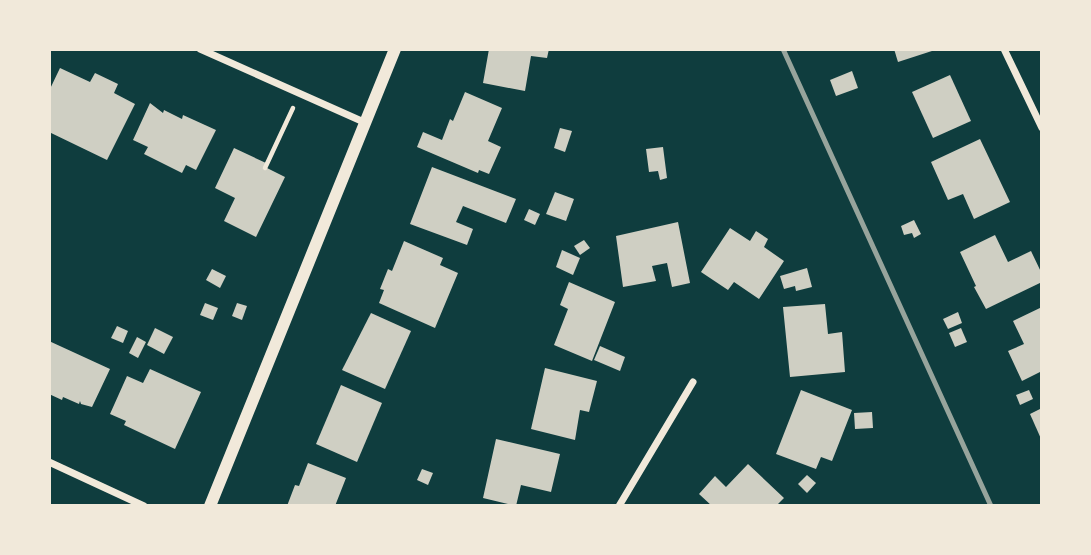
<svg xmlns="http://www.w3.org/2000/svg" width="1091" height="555" font-family="Karla,sans-serif">
<style>
.building{fill:#cfcfc3}
.lines{fill:none;stroke-linecap:round;stroke-linejoin:round}
.path{stroke:#f1e9da;stroke-width:4.5}
.minor{stroke:#f1e9da;stroke-width:7}
.tertiary{stroke:#f1e9da;stroke-width:12}
.rail{stroke:#97a49c;stroke-width:5}
</style>
<rect width="100%" height="100%" fill="#0f3d3e"/>
<g class="building">
<polygon points="489,49 549,49 547,58 531,56 525,91 483,83"/>
<polygon points="894,49 935,49 935,50 898,62"/>
<polygon points="60,68 90,82 95,73 118,84 114,93 135,104 107,160 49,132 49,91"/>
<polygon points="852,71 858,88 836,96 830,80"/>
<polygon points="950,75 971,121 933,138 912,92"/>
<polygon points="465,92 502,108 488,141 501,147 489,174 479,170 478,173 417,147 423,132 442,140 450,119 453,121"/>
<polygon points="150,103 163,113 164,110 182,119 183,115 216,130 196,170 186,165 182,173 144,154 148,147 133,140"/>
<polygon points="560,128 572,131 565,152 554,148"/>
<polygon points="980,139 1010,202 974,219 963,194 948,200 931,162"/>
<polygon points="663,147 667,178 660,180 658,171 649,172 646,149"/>
<polygon points="234,148 266,163 265,167 285,177 256,237 224,221 235,198 215,188"/>
<polygon points="432,167 516,199 506,223 463,206 456,222 473,229 467,245 410,224"/>
<polygon points="555,192 574,199 566,221 546,214"/>
<polygon points="529,209 540,214 535,225 524,220"/>
<polygon points="914,220 921,234 914,238 912,233 904,235 901,226"/>
<polygon points="678,222 690,283 672,287 667,263 652,266 656,281 623,287 616,236"/>
<polygon points="730,228 750,241 756,231 768,239 764,247 784,261 759,299 734,282 728,290 701,272"/>
<polygon points="995,235 1008,262 1031,251 1042,274 1042,282 986,309 974,287 976,286 960,252"/>
<polygon points="584,240 590,248 580,255 574,246"/>
<polygon points="404,241 443,258 440,265 458,273 435,328 379,303 384,290 380,289 388,269 392,271"/>
<polygon points="562,250 580,258 573,275 556,267"/>
<polygon points="807,268 812,287 796,291 795,286 784,289 780,276"/>
<polygon points="212,269 226,276 220,288 206,280"/>
<polygon points="569,282 615,302 592,361 554,345 568,309 560,305"/>
<polygon points="205,303 218,308 213,320 200,315"/>
<polygon points="237,303 247,306 242,320 232,316"/>
<polygon points="825,304 828,334 842,332 845,372 790,377 783,307"/>
<polygon points="1042,307 1042,371 1022,381 1008,351 1024,344 1013,321"/>
<polygon points="958,312 962,323 948,329 943,319"/>
<polygon points="371,313 411,331 385,389 342,370"/>
<polygon points="117,326 128,331 123,343 111,338"/>
<polygon points="155,328 173,337 164,354 147,345"/>
<polygon points="961,328 967,342 955,347 949,333"/>
<polygon points="137,337 146,342 138,358 129,353"/>
<polygon points="49,341 110,369 92,407 81,404 80,401 79,404 63,397 62,400 49,394"/>
<polygon points="600,346 625,357 620,371 594,360"/>
<polygon points="545,368 597,381 589,412 580,410 575,440 531,429"/>
<polygon points="150,369 201,392 175,449 124,425 126,421 110,414 127,376 143,383"/>
<polygon points="341,385 382,403 357,462 316,444"/>
<polygon points="801,390 852,410 832,461 821,457 816,469 776,454"/>
<polygon points="1029,390 1033,399 1020,405 1016,395"/>
<polygon points="1042,408 1042,441 1030,414"/>
<polygon points="872,412 873,428 855,429 854,413"/>
<polygon points="496,439 560,454 551,492 521,485 516,506 483,498"/>
<polygon points="308,463 346,478 335,506 287,506 295,485 299,486"/>
<polygon points="748,464 784,498 776,506 712,506 699,494 715,476 726,487"/>
<polygon points="422,469 433,473 428,485 417,480"/>
<polygon points="807,475 816,483 807,493 798,484"/>
</g>
<g class="lines">
<polyline class="path" points="265,168 293,108"/>
<g class="minor">
<polyline points="200,49 366,123"/>
<polyline points="1004,49 1042,128"/>
<polyline points="49,462 144,506"/>
<polyline points="619,506 693,382"/>
</g>
<polyline class="tertiary" points="210,506 395,49"/>
<polyline class="rail" points="783,49 991,506"/>
</g>
<rect width="1091" height="555" fill="none" stroke="#f1e9da" stroke-width="102"/>
</svg>
